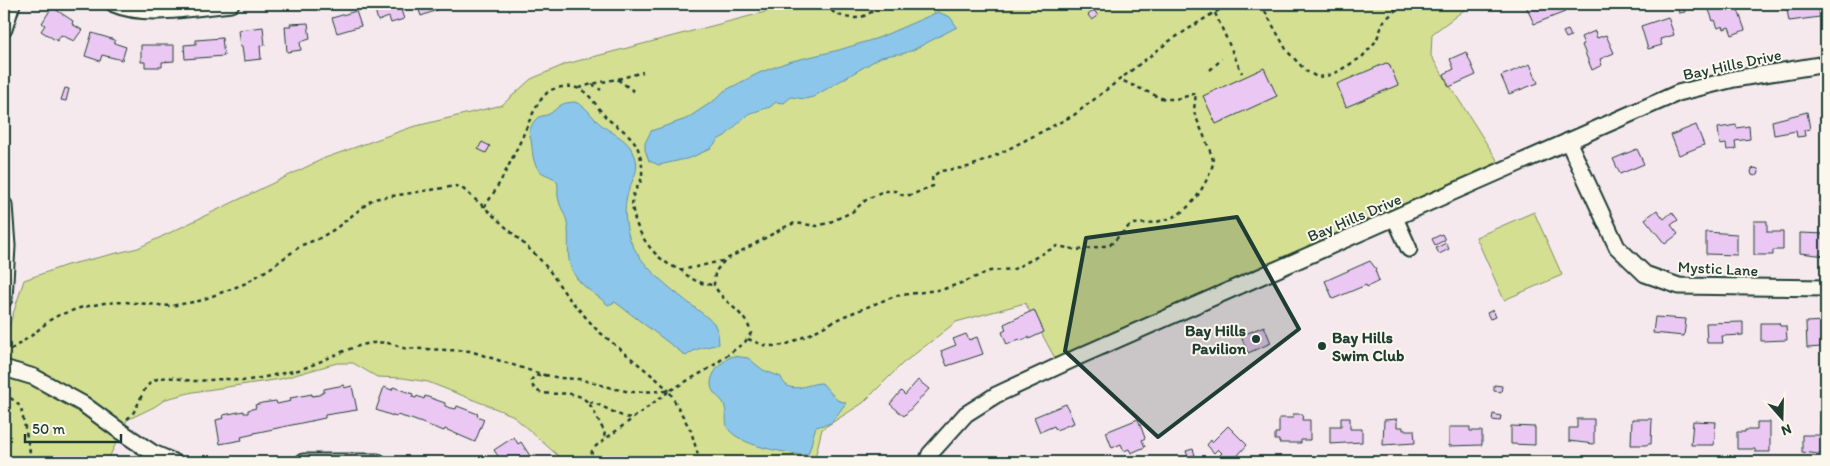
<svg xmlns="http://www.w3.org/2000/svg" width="1830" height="466" font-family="Itim,sans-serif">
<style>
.green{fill:#d4df92;stroke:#7a8e63}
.water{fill:#8cc7eb;stroke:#6090a2}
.building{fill:#ebc8f3;stroke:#1f3d34}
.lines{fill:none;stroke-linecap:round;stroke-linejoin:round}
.minor-casing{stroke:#1f3d34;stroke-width:19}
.path{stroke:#1f3d34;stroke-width:2.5;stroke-dasharray:4 4;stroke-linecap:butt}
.minor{stroke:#fbf7ec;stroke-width:15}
.marked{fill:#1f3d34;fill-opacity:0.2;stroke:#1f3d34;stroke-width:4;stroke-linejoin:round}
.poi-dot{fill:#1f3d34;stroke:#fbf7ec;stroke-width:2}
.labels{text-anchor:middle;stroke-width:4;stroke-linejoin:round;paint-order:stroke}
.street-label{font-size:16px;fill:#1f3d34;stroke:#fbf7ec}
.poi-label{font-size:16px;font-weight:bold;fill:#1f3d34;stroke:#fbf7ec;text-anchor:end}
</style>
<rect width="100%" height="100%" fill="#f6e9ee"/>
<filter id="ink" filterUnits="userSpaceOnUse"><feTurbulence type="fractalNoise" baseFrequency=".02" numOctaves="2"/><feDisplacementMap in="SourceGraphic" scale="10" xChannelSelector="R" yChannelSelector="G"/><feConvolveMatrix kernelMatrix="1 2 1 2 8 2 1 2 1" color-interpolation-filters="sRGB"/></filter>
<g filter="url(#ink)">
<g class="green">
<polygon points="783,4 1472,4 1432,34 1431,56 1506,174 1423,206 1344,231 1197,295 1057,362 1025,303 956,322 902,364 863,403 822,429 814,462 565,462 512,415 428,382 403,378 377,377 353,363 337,363 281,379 193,392 166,399 154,407 127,420 107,462 10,462 4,441 4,342 24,280 67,265 138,248 325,158 412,127 502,105 531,79 566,64 769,11"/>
<polygon points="1534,212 1562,275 1504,300 1476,237"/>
</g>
<g class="water">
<polygon points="938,12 950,17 957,27 913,50 902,54 896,54 881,57 813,97 805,99 791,97 784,103 776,102 770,107 748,114 725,136 719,139 710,149 690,158 659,165 649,161 645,150 645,143 651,131 686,119 715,100 724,91 759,73 788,62 839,50 878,38"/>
<path d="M575 102C589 107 592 119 603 126 612 133 624 138 630 147 646 170 629 179 626 201 624 212 626 231 631 242 645 274 687 300 714 323L718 333 719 344C705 348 697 347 686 356L615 302 608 305C597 294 583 289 574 274 564 258 571 239 567 222 565 213 559 206 558 196 557 192 559 185 557 182 553 175 543 176 538 169 530 158 534 145 529 133 530 128 534 119 539 117 543 115 547 116 551 113 561 105 560 103 575 102Z"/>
<path d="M733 356 748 358 763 370 781 377C788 397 807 383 822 383L837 400 846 403 831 423 816 427C812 436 812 445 808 454L801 455C782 451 759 449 741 439 719 427 730 422 724 404 721 398 714 395 712 389 707 376 722 360 733 356Z"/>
</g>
<g class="building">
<polygon points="380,4 399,4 404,19 391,23 389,17 378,21 374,6"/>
<polygon points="417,4 453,4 421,16"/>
<polygon points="1531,4 1562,4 1565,12 1534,24 1526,6"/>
<polygon points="1683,4 1685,12 1679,13 1677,6"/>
<polygon points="1736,4 1745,30 1732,35 1729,27 1724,29 1723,26 1718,28 1715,20 1713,21 1709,10"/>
<polygon points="1786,4 1818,4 1820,17 1789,21"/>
<polygon points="52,7 73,21 72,24 82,30 74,41 61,35 57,41 41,31 45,25 42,23"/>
<polygon points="1094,10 1098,16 1092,20 1088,15"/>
<polygon points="356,11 361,26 337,33 332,18"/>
<polygon points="1668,17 1674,35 1660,39 1662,45 1648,49 1641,26"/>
<polygon points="308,23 310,39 300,42 301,50 287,52 285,26 291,26 290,24"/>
<polygon points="263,27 265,45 260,46 261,59 244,61 242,47 240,47 238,30"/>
<polygon points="1568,30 1571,36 1566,38 1563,32"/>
<polygon points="1595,31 1597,38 1606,35 1614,53 1600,59 1602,65 1592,70 1582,45 1584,44 1581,37"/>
<polygon points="92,33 115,40 114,43 126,47 122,60 102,55 100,61 85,56"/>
<polygon points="222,38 224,56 185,59 184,45 196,44 196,40"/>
<polygon points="141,45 174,45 174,61 162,62 162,67 145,67 145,62 141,62"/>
<polygon points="1466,52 1476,75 1449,87 1444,74 1454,69 1450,59"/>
<polygon points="1386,63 1389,64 1398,85 1346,107 1337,84"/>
<polygon points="1530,64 1538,83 1509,94 1501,76"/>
<polygon points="1264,68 1277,96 1216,124 1203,96"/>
<polygon points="65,88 69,89 66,101 61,100"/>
<polygon points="1807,112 1810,129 1804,130 1805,136 1797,137 1796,131 1774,135 1772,121"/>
<polygon points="1696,125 1704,145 1679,155 1671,135"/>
<polygon points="1736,125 1737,128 1749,126 1750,139 1735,141 1736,149 1727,150 1726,144 1720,145 1718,128"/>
<polygon points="482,142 490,146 486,153 478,149"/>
<polygon points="1637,149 1644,164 1620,174 1613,159"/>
<circle cx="1755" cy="172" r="4"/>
<polygon points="1657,210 1664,219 1672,212 1678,220 1671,225 1678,234 1665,244 1645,219"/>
<polygon points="1754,221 1767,221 1767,232 1783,232 1783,250 1773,250 1773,255 1754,255"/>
<polygon points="1706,232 1737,234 1737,255 1706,254"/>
<polygon points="1800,233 1826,234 1826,256 1800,253"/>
<polygon points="1442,234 1445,240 1435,245 1432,239"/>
<polygon points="1446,243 1449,249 1439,254 1436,248"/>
<polygon points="1370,261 1376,269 1375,270 1379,281 1367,287 1366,285 1333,299 1325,281"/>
<polygon points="1034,310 1044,332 1029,339 1029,337 1020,341 1019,339 1007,345 1002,332 1006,330 1004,324"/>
<polygon points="1493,310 1496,317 1490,319 1487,313"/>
<polygon points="1655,317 1686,319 1684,336 1653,333"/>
<polygon points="1824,321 1826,321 1826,350 1823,350 1822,347 1807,348 1806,322"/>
<polygon points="1743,322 1743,335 1722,336 1723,343 1707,343 1706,323"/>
<polygon points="1761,323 1779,323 1780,326 1786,326 1787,340 1761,341"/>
<polygon points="1264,326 1271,343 1248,353 1241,336"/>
<polygon points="966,334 969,340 977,337 983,354 947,366 941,351 956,345 953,339"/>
<polygon points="918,380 929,389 904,416 890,404 901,391 905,395"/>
<polygon points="344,385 344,388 352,386 357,410 325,415 325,418 254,433 254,434 241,437 242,440 220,444 216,420 224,418 223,415 244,411 244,413 248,413 248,410 256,408 255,405 262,403 276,401 277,404 291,401 290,398 312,394 312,396 319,395 324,392 324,389"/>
<polygon points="1494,385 1502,386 1501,392 1494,391"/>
<polygon points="384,387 392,390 393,387 413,394 412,397 416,398 417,396 424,399 425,396 445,403 445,406 451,408 456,409 457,406 478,414 477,416 484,419 475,442 445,429 444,431 411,419 397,415 396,417 376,410"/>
<polygon points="1066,404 1074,423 1056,430 1054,426 1040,432 1034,417"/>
<polygon points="1293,414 1303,414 1302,420 1310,420 1310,440 1301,440 1301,443 1279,443 1279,440 1275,440 1275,433 1279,433 1279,418 1293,418"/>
<polygon points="1493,414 1501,416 1500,421 1492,420"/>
<polygon points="1341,418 1350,418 1350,429 1362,429 1362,442 1330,444 1330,426 1341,426"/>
<polygon points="1138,419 1145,438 1142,440 1145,447 1131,453 1129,449 1124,451 1121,444 1112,448 1106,432"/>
<polygon points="1397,419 1397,427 1403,427 1403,430 1414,430 1415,443 1383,445 1384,420"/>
<polygon points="1577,419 1594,419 1594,444 1569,441 1569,428 1577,428"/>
<polygon points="1632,419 1652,419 1651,444 1648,444 1646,445 1631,445"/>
<polygon points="1693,421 1716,422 1714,445 1691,445"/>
<polygon points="1757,422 1770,422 1770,452 1755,452 1755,449 1737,449 1737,432 1745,432 1745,430 1757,430"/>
<polygon points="1820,425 1826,425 1826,455 1802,452 1802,435 1820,435"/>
<polygon points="1228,426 1247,445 1232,462 1223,462 1218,457 1222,453 1218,449 1214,453 1207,445 1211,440 1212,442"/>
<polygon points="1511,426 1535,427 1535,445 1511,444"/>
<polygon points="1449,427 1470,427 1470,431 1482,431 1482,445 1449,446"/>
<polygon points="514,437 518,444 521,442 532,459 530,461 531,462 502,462 494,450"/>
<polygon points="1193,449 1195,455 1188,457 1186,451"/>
</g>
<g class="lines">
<g class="minor-casing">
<g id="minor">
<path d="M114 4C145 18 197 7 231 4"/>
<polyline points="4,29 12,4"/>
<polyline points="1568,141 1617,247 1645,274 1679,286 1826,288"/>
<polyline points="4,205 7,246 4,299"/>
<polyline points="1395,218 1409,249"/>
<polyline points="4,368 34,377 83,404 120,431 153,453 174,462"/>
<polyline points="303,462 378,462"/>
<polyline points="927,462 930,454 966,414 996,395 1080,356 1678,93 1734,79 1826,64"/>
</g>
</g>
<g class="path">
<path d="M827 4C830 11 835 14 842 16 861 22 868 14 883 4"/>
<polyline points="1261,4 1287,51 1306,71 1317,77 1327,76 1337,72 1362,57 1376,41 1384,21 1402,4"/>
<polyline points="1215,13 1242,73"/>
<polyline points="1210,70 1222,59"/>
<polyline points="618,79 643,72"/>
<polyline points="592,84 601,90"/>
<polyline points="579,88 592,84 617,79 635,92"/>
<path d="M484 207C499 187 510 163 521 140 527 127 535 104 546 94 550 89 557 88 563 87 590 84 593 106 609 120 620 129 633 135 638 149 642 159 644 173 640 183 637 187 634 192 633 196 628 223 653 261 679 269 686 271 713 262 723 261"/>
<path d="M680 269C690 279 699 284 714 285"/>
<path d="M748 339 763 345 773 346 785 345 810 334 842 317 895 296 944 289 964 282 990 271 1014 269 1057 246 1078 250 1110 245 1129 226 1133 224C1168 223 1188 216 1205 183 1208 177 1213 168 1213 161 1213 156 1198 122 1195 115L1194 110 1196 93C1184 97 1175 101 1161 98L1121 80"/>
<polyline points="4,354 31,336 50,320 59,315 83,307 104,303 125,302 170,306 199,301 244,284 269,269 302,245 318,239 335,229 373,199 456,186 462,188 484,207 537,256 549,270 567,296 597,330 660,382 669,391"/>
<path d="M540 375 534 376 531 381C535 401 561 390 576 395 594 401 595 418 605 432L603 441"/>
<polyline points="545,375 560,378 579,379 616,389 631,392 669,391"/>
<polyline points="4,393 17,403 21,408 32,462"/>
<path d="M589 402C603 404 615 416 631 418"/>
<path d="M127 419C141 409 139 388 155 380 167 374 181 380 193 381 204 381 215 379 227 379 232 379 237 381 242 381 259 379 277 374 294 371 326 364 369 329 402 348L470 351 547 376"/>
<polyline points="590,462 592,451 596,446 668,392"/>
<path d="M700 462 691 431 669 391 710 368 745 342 751 333C746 312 723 303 714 285L715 272 725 260 787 226 795 223 817 226 828 223 852 212 866 200 883 191H895L902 195H911L933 186 932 177 940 171 968 167 989 159 1074 115 1168 42 1215 12 1235 4"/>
</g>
<use href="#minor" class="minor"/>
</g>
</g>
<path class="marked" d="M1237 217 1299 329 1158 437 1065 351 1086 238Z"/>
<g class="poi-dot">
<circle cx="1256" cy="339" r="5"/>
<circle cx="1322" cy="346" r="5"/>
</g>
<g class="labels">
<g class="street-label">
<text transform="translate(1732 64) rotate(-12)" y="6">Bay Hills Drive</text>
<text transform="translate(1354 217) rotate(-23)" y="6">Bay Hills Drive</text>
<text transform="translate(1718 268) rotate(3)" y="6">Mystic Lane</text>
</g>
<g class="poi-label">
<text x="1246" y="336">Bay Hills<tspan x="1246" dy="18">Pavilion</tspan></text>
<text x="1332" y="343" text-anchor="start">Bay Hills<tspan x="1332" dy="18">Swim Club</tspan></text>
</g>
</g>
<rect width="1830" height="466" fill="none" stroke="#fbf7ec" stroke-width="20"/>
<rect x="10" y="10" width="1810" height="446" fill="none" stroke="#1f3d34" stroke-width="2" filter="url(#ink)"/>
<g transform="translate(1782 418) rotate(160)" stroke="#fbf7ec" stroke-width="4" paint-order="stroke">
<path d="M0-4L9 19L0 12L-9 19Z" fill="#1f3d34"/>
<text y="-8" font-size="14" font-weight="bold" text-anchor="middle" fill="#1f3d34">N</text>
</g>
<path d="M25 434v8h96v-8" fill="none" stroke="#1f3d34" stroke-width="2.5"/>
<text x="32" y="434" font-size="15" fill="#1f3d34" stroke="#fbf7ec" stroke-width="4" paint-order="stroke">50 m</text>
</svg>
